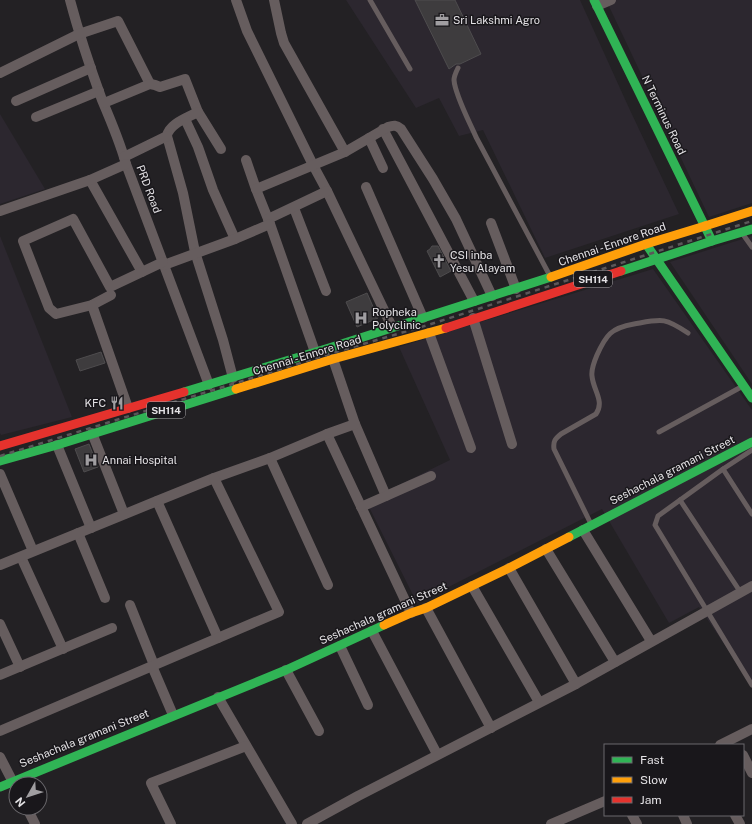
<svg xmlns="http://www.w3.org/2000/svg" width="752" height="824" font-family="'Public Sans',sans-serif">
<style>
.built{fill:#2c272f}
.building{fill:#3e3c3e;stroke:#4e4c4e}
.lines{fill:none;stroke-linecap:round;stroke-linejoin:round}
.lane{stroke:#665d5e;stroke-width:5}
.street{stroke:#665d5e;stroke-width:10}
.fast{stroke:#30b455;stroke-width:9}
.slow{stroke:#ff9f0a;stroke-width:9}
.jam{stroke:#e5322d;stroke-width:9}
.rail{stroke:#5b5759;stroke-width:2.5;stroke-dasharray:5 5;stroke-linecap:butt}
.labels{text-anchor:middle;stroke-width:3;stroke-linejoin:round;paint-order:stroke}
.shield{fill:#19171b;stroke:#a7a5a8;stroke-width:1}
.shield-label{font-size:10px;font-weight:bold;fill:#e4e2e5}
.poi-label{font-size:11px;fill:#e4e2e5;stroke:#19171b;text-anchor:start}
.street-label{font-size:11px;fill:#e4e2e5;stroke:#19171b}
</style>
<rect width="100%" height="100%" fill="#232124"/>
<g class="built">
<polygon points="346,0 580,0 629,108 679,214 545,258 483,130 459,136 439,98 416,108"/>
<polygon points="606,0 752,0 752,203 709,217"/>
<polygon points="0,114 45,189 0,204"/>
<polygon points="0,236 72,417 1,435 0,433"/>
<polygon points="752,236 752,384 670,262"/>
<polygon points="653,269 752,410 752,685 699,607 669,623 602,509 417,603 366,501 450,460 399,347"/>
</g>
<g class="building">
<polygon points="415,0 455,0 481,54 460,64 456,64 449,69"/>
<polygon points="432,246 438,246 451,271 440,277 427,251 430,249"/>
<polygon points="367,293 378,318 357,327 346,302"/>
<polygon points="101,352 105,363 80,371 76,360"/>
<polygon points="89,444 98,467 84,472 75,449"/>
</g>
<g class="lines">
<g class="lane">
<polyline points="370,0 410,69"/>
<path d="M458 68C456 72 454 76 454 80 455 95 470 123 476 137L550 276"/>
<polyline points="742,233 752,247"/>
<polyline points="659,432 743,386"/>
<polyline points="752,450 723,469 658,516 655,525 752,685"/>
<polyline points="723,469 752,514"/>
<polyline points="680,500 741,593"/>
<path d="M591 524 554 449C553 441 555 439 561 434L596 414C605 401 593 390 592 376 591 369 594 362 597 355 606 335 611 328 634 324 662 319 664 317 688 333"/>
</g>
<g class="street">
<path d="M70 0C79 34 90 67 102 100 111 121 120 142 126 164L209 385"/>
<polyline points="236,0 247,31 313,165 327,191 392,327"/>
<polyline points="274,0 281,33 284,43 345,152"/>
<polyline points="597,6 611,0"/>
<polyline points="0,73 79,34 118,21 150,84"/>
<polyline points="16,101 91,68"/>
<polyline points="104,103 150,84 155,85 160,87 185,79 198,112 221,149"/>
<path d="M198 112C187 118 169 124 167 136L183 193 195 252 223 340 233 378"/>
<polyline points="36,117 99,91"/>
<polyline points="185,119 198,147 213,190 235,239"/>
<polyline points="383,129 474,301"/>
<polyline points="369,138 383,168"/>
<polyline points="124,157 167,136"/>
<polyline points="246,160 256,189 270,224 315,352"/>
<polyline points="90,180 142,272"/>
<polyline points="366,187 423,318"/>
<path d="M256 189 345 152 388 127C394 125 396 125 401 129L433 179 456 219 492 296"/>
<polyline points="294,208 326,291"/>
<polyline points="0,211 90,180 126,164"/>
<polyline points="268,219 327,191"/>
<polyline points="491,223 516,289"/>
<polyline points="164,265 235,239 270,224"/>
<polyline points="111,295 92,305 56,314 49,308 23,241 73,219 110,287 163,262"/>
<polyline points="92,305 128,408"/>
<polyline points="473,318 512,444"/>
<polyline points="429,333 471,448"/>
<polyline points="355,424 386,496"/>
<polyline points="92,433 124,514"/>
<polyline points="327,434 411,613"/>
<polyline points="57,445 91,528"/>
<polyline points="270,458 328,585"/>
<polyline points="0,474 33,551"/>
<polyline points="157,501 218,638"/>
<polyline points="361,507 431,476"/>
<polyline points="583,530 651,641"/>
<polyline points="78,533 105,598"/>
<polyline points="546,549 615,662"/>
<polyline points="21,557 63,649"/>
<polyline points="0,565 157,501 214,478 270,458 327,434 355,424 333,359"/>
<polyline points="509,568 576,684"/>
<polyline points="472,586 539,702"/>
<polyline points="130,605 154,665"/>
<polyline points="426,608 491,728"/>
<polyline points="0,624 20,667"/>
<polyline points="372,631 437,754"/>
<polyline points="340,646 368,705"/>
<polyline points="152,666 173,715"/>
<polyline points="286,670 319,731"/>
<polyline points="0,675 112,628"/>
<polyline points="218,697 292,824"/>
<polyline points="0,731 279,612 214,478"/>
<polyline points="720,745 752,729"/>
<polyline points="743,755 752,773"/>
<polyline points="0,757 16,788"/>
<polyline points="27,808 35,824"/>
<polyline points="632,815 637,824"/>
<polyline points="683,815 687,824"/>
<polyline points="735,815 740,824"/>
<polyline points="171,824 151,783 246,746"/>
<polyline points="307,824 358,796 576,684 752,586"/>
<polyline points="551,824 605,801"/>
</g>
<g class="fast">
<polyline points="594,0 712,241 752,229"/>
<polyline points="646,244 752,398"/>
<polyline points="621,271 712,241"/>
<polyline points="184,392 329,348 551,277"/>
<polyline points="0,461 57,445 236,389"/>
<polyline points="569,537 752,442"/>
<polyline points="0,787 286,670 384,625"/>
</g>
<g class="slow">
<polyline points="705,226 752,211"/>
<polyline points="551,277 646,244 705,226"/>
<polyline points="236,389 333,359 446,328"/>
<polyline points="384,625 411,613 426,608 509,568 569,537"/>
</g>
<g class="jam">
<polyline points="446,328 621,271"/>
<polyline points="0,446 184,392"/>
</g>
<polyline class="rail" points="0,456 336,352 428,325 752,221"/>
</g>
<defs>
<g id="office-bare" transform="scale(1.08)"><path d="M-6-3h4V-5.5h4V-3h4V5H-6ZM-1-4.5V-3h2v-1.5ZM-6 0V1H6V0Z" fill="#a09ea1" stroke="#19171b" stroke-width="2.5" paint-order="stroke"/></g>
<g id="church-bare" transform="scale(1.08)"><path d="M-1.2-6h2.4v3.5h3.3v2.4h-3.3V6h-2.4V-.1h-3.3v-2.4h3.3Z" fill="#a09ea1" stroke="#19171b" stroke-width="2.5" paint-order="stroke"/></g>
<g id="hospital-bare" transform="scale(1.08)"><path d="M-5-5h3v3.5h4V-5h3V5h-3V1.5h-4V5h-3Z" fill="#a09ea1" stroke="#19171b" stroke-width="2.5" paint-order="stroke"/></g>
<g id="restaurant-bare" transform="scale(1.08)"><path d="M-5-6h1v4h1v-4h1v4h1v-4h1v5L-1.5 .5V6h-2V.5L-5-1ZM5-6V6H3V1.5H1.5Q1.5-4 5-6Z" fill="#a09ea1" stroke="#19171b" stroke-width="2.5" paint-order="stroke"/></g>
</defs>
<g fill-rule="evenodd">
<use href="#office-bare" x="442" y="20"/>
<use href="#church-bare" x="439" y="261"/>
<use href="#hospital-bare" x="361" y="318"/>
<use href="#restaurant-bare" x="117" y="403"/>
<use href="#hospital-bare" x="91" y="460"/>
</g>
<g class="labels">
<g class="shield">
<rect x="574" y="271" width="38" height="16" rx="3"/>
<rect x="147" y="402" width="38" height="16" rx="3"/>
</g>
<g class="shield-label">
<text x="593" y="283">SH114</text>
<text x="166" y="414">SH114</text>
</g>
<g class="poi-label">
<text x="453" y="24">Sri Lakshmi Agro</text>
<text x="450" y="259">CSI inba<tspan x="450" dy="13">Yesu Alayam</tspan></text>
<text x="372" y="316">Ropheka<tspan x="372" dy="13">Polyclinic</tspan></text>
<text x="106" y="407" text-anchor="end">KFC</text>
<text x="102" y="464">Annai Hospital</text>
</g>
<g class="street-label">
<text transform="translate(664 115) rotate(64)" y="4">N Terminus Road</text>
<text transform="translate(149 189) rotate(69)" y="4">PRD Road</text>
<text transform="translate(612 244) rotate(-19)" y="4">Chennai - Ennore Road</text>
<text transform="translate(307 355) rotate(-17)" y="4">Chennai - Ennore Road</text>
<text transform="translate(672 470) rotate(-27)" y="4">Seshachala gramani Street</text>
<text transform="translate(383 613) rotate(-24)" y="4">Seshachala gramani Street</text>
<text transform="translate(84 738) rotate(-22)" y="4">Seshachala gramani Street</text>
</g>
</g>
<rect x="604" y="744" width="140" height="72" fill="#19171b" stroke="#6a686c"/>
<rect x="612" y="757" width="20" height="6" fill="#30b455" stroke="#6a686c"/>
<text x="640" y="764" font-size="12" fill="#e4e2e5">Fast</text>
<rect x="612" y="777" width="20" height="6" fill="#ff9f0a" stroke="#6a686c"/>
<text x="640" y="784" font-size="12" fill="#e4e2e5">Slow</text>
<rect x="612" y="797" width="20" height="6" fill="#e5322d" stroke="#6a686c"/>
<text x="640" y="804" font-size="12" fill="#e4e2e5">Jam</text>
<g transform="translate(28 796) rotate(231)"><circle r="19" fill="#19171b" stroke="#6a686c"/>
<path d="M0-3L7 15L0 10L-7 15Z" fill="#a09ea1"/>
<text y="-6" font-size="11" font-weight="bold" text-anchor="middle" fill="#e4e2e5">N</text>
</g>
</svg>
